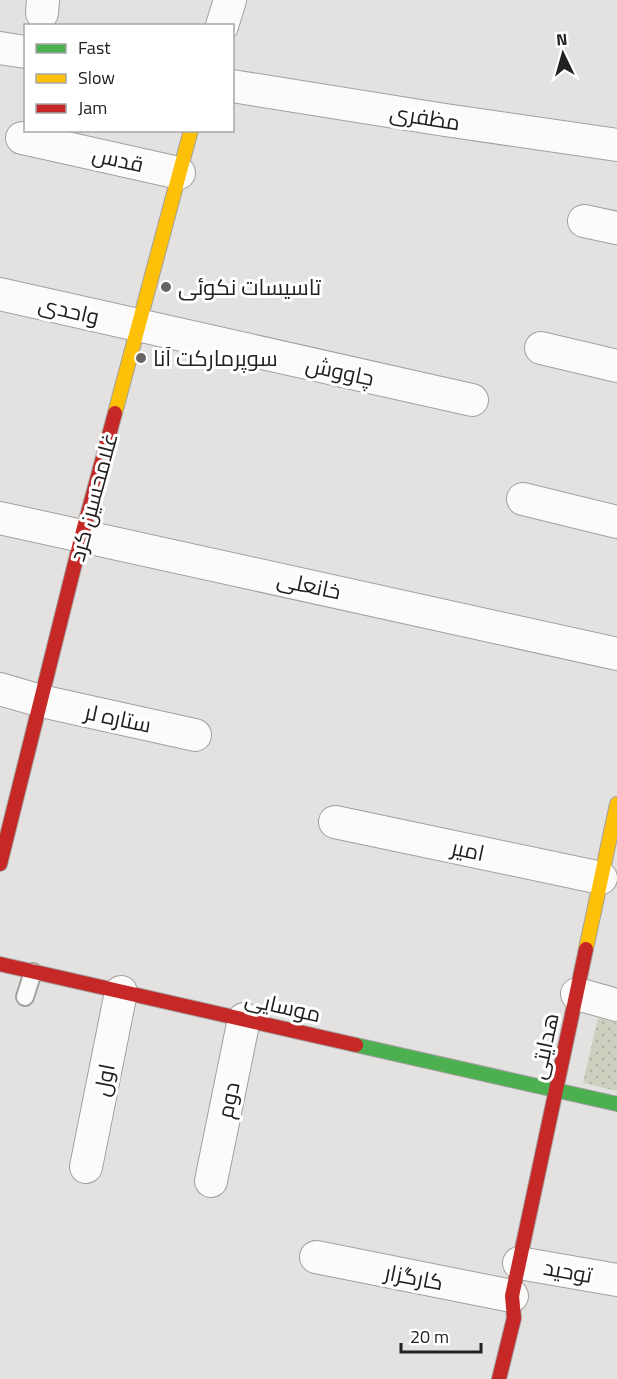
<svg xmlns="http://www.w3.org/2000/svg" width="617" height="1379" font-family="'Titillium Web',Cairo,sans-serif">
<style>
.park{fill:url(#park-dots)}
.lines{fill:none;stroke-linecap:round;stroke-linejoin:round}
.lane-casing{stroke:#a2a19f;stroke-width:20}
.street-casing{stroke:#a2a19f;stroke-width:34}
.fast-casing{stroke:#a2a19f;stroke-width:16}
.slow-casing{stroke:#a2a19f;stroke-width:16}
.jam-casing{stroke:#a2a19f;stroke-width:16}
.lane{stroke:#fbfbfa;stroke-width:16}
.street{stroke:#fbfbfa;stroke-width:32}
.fast{stroke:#4caf50;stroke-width:14}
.slow{stroke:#ffc107;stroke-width:14}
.jam{stroke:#c62828;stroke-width:14}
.poi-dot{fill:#666563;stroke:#fff;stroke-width:2}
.labels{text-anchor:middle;stroke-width:6;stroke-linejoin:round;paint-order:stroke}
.street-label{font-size:22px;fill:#222120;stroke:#fff}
.poi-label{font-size:22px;fill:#222120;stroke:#fff;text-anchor:start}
</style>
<defs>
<pattern id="park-dots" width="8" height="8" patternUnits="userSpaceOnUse" patternTransform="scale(1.5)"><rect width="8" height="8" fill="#cfcfc0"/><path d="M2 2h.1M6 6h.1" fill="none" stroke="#b1b1a5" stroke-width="1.8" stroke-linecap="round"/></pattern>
</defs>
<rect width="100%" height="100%" fill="#e4e2e0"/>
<polygon class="park" points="598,1018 617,1023 617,1091 583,1083"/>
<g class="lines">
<g class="lane-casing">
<polyline id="lane" points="25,997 33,972"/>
</g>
<g class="street-casing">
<g id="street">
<polyline points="42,13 43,0"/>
<polyline points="222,26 230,0"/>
<polyline points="0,48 26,52"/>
<polyline points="232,86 445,120 617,145"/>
<polyline points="22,138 179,173"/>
<polyline points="584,221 617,228"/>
<polyline points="0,294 472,400"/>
<polyline points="541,348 617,366"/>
<polyline points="523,499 617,522"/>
<polyline points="0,518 617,654"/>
<polyline points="0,689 41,701 195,735"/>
<polyline points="335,822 601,878"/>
<polyline points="577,994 617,1005"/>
<polyline points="86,1167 121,992"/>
<polyline points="211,1181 244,1019"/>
<polyline points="316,1257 512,1296"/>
<polyline points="519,1263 617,1280"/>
</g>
</g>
<g class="fast-casing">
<polyline id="fast" points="356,1045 617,1104"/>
</g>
<g class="slow-casing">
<g id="slow">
<polyline points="115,413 191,130"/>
<polyline points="586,949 617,804"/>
</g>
</g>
<g class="jam-casing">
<g id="jam">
<polyline points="0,864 82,535 115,413"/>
<polyline points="0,964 356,1045"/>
<polyline points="499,1379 514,1318 512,1296 586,949"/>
</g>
</g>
<use href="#lane" class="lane"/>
<use href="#street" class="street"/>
<use href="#fast" class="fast"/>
<use href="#slow" class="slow"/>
<use href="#jam" class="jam"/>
</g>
<g class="poi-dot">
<circle cx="166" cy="287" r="6"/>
<circle cx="141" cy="358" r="6"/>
</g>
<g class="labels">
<g class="street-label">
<text transform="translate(425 117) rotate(9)" y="8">مظفری</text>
<text transform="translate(118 159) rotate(13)" y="8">قدس</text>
<text transform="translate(69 310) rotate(13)" y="8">واحدی</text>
<text transform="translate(340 371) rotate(12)" y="8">چاووش</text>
<text transform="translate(93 497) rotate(-75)" y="8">غلامحسین کرد</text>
<text transform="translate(309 585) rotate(12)" y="8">خانعلی</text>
<text transform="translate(118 718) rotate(12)" y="8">ستاره لر</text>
<text transform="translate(468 850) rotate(12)" y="8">امیر</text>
<text transform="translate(283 1006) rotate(13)" y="8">موسایی</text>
<text transform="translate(544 1046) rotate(-78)" y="8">هدایتی</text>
<text transform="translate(104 1080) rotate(-79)" y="8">اول</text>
<text transform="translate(228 1100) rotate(-78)" y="8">دوم</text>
<text transform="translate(568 1271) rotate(10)" y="8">توحید</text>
<text transform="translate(414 1277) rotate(11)" y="8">کارگزار</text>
</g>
<g class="poi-label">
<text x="178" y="295">تاسیسات نکوئی</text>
<text x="153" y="366">سوپرمارکت آنا</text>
</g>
</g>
<rect x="24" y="24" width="210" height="108" fill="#ffffff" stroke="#a7a6a6" stroke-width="1.5"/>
<rect x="36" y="44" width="30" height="9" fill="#4caf50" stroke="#a7a6a6" stroke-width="1.5"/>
<text x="78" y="54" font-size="18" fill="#222120">Fast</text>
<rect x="36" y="74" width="30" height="9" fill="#ffc107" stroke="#a7a6a6" stroke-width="1.5"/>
<text x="78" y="84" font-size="18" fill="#222120">Slow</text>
<rect x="36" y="104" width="30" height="9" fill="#c62828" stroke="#a7a6a6" stroke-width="1.5"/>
<text x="78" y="114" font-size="18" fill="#222120">Jam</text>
<g transform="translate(563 54) rotate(355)" stroke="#ffffff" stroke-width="4.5" paint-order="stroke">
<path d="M0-4.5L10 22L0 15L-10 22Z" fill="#222120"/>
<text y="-9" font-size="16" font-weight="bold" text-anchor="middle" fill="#222120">N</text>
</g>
<path d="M401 1343v9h80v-9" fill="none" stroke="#222120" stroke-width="3"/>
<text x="410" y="1343" font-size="18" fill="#222120" stroke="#ffffff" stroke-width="4.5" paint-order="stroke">20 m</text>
</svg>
